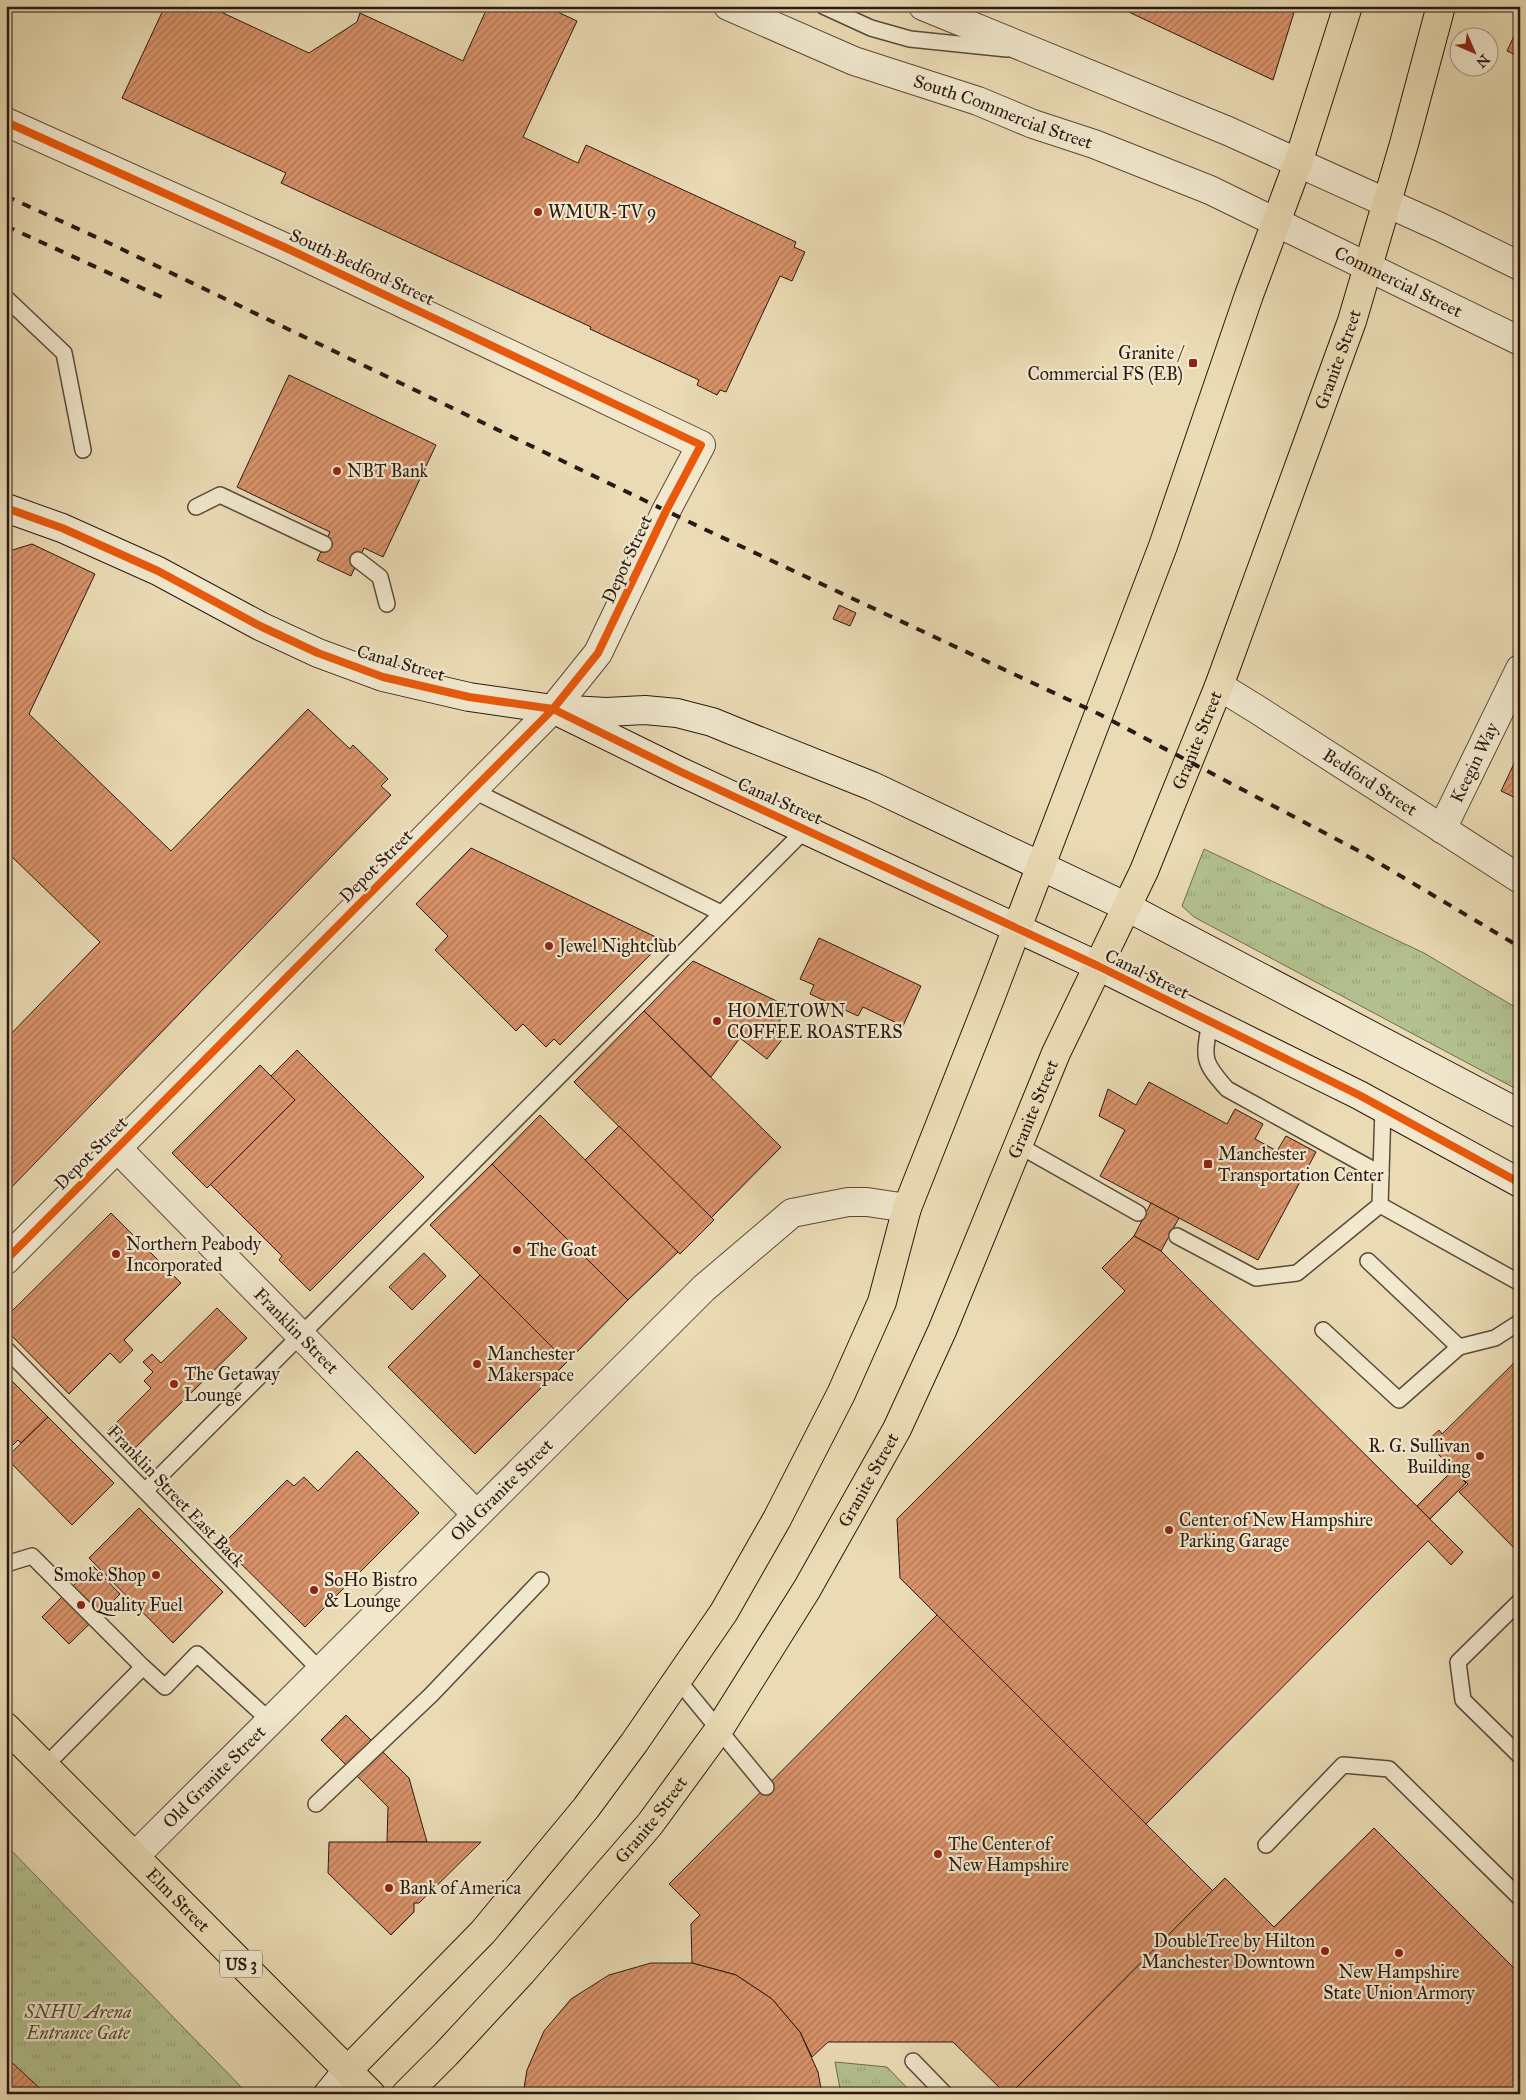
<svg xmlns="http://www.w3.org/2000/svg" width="1526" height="2100" font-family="'IM FELL Great Primer',serif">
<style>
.park{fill:url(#park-tufts);stroke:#6e6d51}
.building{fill:url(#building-hatch);stroke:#2a1912}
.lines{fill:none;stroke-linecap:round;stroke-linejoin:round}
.lane-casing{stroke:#5a4a3a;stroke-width:18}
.street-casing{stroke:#5a4a3a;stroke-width:30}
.secondary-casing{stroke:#2a1912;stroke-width:30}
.primary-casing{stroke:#2a1912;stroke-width:30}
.lane{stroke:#f1e8ce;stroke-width:15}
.street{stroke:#f1e8ce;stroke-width:28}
.secondary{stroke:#f1e8ce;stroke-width:28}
.primary{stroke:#eadbb4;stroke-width:28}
.rail{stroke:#2a1912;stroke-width:4;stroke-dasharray:9 9;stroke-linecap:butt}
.cycleway-casing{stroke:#f1e8ce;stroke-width:11}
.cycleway{stroke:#e8590c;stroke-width:8}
.poi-dot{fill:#8f2418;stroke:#f1e8ce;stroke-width:2}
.labels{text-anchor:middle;stroke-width:4.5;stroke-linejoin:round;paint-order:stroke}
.shield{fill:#f1e8ce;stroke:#66574a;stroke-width:1}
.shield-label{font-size:16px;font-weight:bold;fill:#2a1912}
.street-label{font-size:18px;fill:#2a1912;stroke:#f1e8ce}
.poi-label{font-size:18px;fill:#2a1912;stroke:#f1e8ce;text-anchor:start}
.park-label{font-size:18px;font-style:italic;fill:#534b38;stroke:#f1e8ce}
</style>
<defs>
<pattern id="park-tufts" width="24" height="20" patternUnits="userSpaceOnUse" patternTransform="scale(1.25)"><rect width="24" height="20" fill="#b3c190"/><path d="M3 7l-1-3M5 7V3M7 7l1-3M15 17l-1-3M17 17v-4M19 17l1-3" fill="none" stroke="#9aa57b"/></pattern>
<pattern id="building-hatch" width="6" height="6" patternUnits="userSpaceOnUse" patternTransform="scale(1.25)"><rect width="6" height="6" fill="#d9936a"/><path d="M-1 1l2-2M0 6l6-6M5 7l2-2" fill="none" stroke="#b07756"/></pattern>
</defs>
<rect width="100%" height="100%" fill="#eadbb4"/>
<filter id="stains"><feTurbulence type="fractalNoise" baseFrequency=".004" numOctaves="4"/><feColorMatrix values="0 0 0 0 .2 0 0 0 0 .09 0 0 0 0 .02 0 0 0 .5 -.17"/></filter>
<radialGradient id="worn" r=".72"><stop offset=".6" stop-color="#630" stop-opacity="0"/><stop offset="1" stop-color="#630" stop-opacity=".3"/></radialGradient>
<g class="park">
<polygon points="1204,849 1424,953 1520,1010 1520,1091 1194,917 1182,906"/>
<polygon points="6,1845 247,2093 246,2094 44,2094 6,2057"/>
<polygon points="835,2062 887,2067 913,2094 841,2094"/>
</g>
<g class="building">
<polygon points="165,6 208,6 309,53 357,22 360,13 463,61 488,6 545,6 577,21 523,137 578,163 586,145 796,242 794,247 805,252 792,281 780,276 726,392 720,390 717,395 697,385 699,380 590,329 591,327 281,183 286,173 122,98"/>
<polygon points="1116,6 1296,6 1273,80"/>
<polygon points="1520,23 1520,57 1507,51"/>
<polygon points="289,375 436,445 383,557 364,548 351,576 317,560 330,532 237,487"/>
<polygon points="32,544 95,574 29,714 171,851 308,709 350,749 353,745 388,779 381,786 391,795 6,1193 6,1039 100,942 9,854 6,857 6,552"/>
<polygon points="839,605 856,613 850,626 833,619"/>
<polygon points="1520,751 1520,800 1501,791"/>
<polygon points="471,848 664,941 560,1045 554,1039 546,1047 523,1024 516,1031 435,950 448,936 416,904"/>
<polygon points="819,938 921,986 903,1026 863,1007 858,1016 810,994 814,985 800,979"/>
<polygon points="693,961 787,1006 775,1030 784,1037 767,1059 740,1038 711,1077 644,1011"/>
<polygon points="644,1011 781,1147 711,1218 574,1082"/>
<polygon points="297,1050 424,1177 310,1291 279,1260 282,1256 210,1184 295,1100 271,1076"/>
<polygon points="260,1065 295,1100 207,1188 172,1153"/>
<polygon points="1149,1082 1227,1124 1235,1109 1263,1124 1255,1139 1277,1151 1286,1136 1316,1152 1258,1260 1100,1176 1125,1130 1099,1116 1108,1089 1136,1105"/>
<polygon points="540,1115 678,1252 628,1300 492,1164"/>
<polygon points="619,1126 714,1220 680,1254 585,1160"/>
<polygon points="492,1164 628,1300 567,1362 430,1225"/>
<polygon points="1151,1203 1179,1218 1161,1251 1134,1236"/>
<polygon points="111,1213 181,1283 124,1340 133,1350 120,1363 110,1353 69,1394 6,1330 6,1317"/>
<polygon points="1134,1236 1161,1251 1463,1552 1451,1565 1428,1541 1146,1824 900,1578 897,1519 1125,1291 1102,1268"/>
<polygon points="424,1253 446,1276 412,1310 389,1287"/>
<polygon points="480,1275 567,1362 475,1454 388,1367"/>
<polygon points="217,1308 247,1338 129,1454 107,1432 151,1388 144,1381 153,1372 143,1362 152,1354 161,1363"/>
<polygon points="1520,1357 1520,1544 1515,1549 1459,1492 1468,1484 1426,1442 1439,1430 1442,1434"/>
<polygon points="6,1375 48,1417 21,1443 18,1440 6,1452"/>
<polygon points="48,1417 114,1483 72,1525 6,1458"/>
<polygon points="357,1451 419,1513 305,1627 222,1545 287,1480 294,1486 304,1477 318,1491"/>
<polygon points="1453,1470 1466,1483 1430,1519 1417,1506"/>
<polygon points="139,1508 223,1592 173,1643 89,1558"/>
<polygon points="93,1566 120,1594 69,1644 42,1617"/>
<polygon points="937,1615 1213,1891 1010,2094 1006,2094 953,2042 828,2042 812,2057 800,2032 772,1999 736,1975 692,1963 691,1924 700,1915 669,1884"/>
<polygon points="346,1715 409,1778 427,1842 387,1842 388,1807 321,1740"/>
<polygon points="1374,1828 1520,1974 1520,2094 1010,2094 1225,1878 1274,1927"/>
<polygon points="329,1842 481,1842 419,1903 414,1903 414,1912 391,1935 328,1873"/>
<polygon points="651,1963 692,1963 736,1975 772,1999 800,2032 818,2072 822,2094 523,2094 527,2070 544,2031 571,1999 609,1975"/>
<polygon points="6,2057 46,2094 6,2094"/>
</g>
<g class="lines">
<g class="lane-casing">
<g id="lane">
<polyline points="823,6 871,28 910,39 1007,49"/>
<polyline points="6,298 64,353 83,450"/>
<polyline points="196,507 220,495 324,544"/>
<polyline points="358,560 380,577 387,604"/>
<polyline points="472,790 721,913"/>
<path d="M1210 1021C1204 1058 1201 1060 1227 1089L1381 1174"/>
<polyline points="1018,1145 1138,1213"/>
<polyline points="1380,1205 1520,1283"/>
<polyline points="1177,1236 1256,1278 1297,1273 1380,1205 1383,1108"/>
<polyline points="1368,1261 1459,1347"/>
<polyline points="1323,1330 1399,1400 1459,1347 1495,1338 1520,1322"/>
<polyline points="6,1349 320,1670"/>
<polyline points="145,1491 806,829"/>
<polyline points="6,1564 32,1556 143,1667 45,1766"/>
<polyline points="1520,1601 1458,1662 1463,1700 1520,1756"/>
<polyline points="143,1667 165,1687 197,1654 269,1720"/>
<polyline points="678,1680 766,1787"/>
<polyline points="316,1804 431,1695 541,1580"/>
<polyline points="1266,1845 1343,1765 1389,1769 1520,1898"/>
<polyline points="913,2061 945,2094"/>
</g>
</g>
<g class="street-casing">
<g id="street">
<path id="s1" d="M728 6 854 61 978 101 1033 124 1094 144 1210 190 1520 341"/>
<polyline points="923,6 1228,131 1440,227 1520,266"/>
<polyline points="6,122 284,247 701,445 666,511 598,653 553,709 6,1260"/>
<path id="s2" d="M1219 686 1258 710 1520 879"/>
<path id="s3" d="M1442 829 1520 669"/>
<path id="s4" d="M117 1148 476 1514"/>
<path id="s5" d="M135 1856 704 1288 792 1213 848 1202H867L907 1208"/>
</g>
</g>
<g class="secondary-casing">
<g id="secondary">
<polyline points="6,508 62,528 158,571 260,626 318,653 383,677 469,697 553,709 606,712 645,710 677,713 712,722 734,731 872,786 1127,907 1520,1114"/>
<polyline points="563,714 679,771 1098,966 1359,1095 1520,1183"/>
<polyline points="328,2094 347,2071"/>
</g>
</g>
<g class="primary-casing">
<g id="primary">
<path id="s6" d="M6 1727 371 2094"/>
<polyline points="347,2071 483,1932 586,1808 634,1743 724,1612 777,1519 841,1394 882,1302 907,1208 991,996 1163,546 1249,295 1298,163 1348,6"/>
<path id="s7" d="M406 2094 446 2054 522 1972 650 1824 718 1731 807 1589 897 1429 942 1331 1056 1053 1144 871 1219 686 1352 321 1404 144 1441 6"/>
</g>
</g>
<use href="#lane" class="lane"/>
<use href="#street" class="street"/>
<use href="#secondary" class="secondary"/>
<use href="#primary" class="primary"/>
<g class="rail">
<polyline points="6,196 111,244 702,528 1099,714 1357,850 1520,947"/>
<polyline points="6,226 168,300"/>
</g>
<g class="cycleway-casing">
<g id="cycleway">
<polyline points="6,122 284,247 701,445 666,511 598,653 553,709 6,1260"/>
<polyline points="6,508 62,528 158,571 260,626 318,653 383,677 469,697 553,709 679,771 1098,966 1359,1095 1520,1183"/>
</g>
</g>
<use href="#cycleway" class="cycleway"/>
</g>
<g class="poi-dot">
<circle cx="538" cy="212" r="5"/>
<rect x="1188" y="358" width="10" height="10" rx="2.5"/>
<circle cx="337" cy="471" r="5"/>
<circle cx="549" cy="946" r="5"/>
<circle cx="717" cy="1021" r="5"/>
<rect x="1203" y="1159" width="10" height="10" rx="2.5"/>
<circle cx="517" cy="1250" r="5"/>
<circle cx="116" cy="1254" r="5"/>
<circle cx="477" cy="1364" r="5"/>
<circle cx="174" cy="1384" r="5"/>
<circle cx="1480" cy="1456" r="5"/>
<circle cx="1169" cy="1530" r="5"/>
<circle cx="156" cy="1575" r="5"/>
<circle cx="314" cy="1590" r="5"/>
<circle cx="81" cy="1605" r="5"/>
<circle cx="938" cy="1854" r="5"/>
<circle cx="389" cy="1888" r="5"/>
<circle cx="1325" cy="1951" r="5"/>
<circle cx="1399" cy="1953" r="5"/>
</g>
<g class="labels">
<rect class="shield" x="220" y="1950.5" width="42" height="27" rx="4"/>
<g class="shield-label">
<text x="241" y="1970">US 3</text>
</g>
<g class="street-label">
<text dy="6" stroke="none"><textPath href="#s1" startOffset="295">South Commercial Street</textPath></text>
<text transform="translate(362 267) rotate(25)" y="6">South Bedford Street</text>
<text dy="6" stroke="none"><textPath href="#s1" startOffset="726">Commercial Street</textPath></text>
<text dy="6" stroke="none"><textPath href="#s7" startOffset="1988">Granite Street</textPath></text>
<text transform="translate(627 559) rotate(-65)" y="6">Depot Street</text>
<text transform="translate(401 663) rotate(16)" y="6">Canal Street</text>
<text dy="6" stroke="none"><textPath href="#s7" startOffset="1582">Granite Street</textPath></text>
<text dy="6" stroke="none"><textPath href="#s3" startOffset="74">Keegin Way</textPath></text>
<text dy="6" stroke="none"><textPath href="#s2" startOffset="179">Bedford Street</textPath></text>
<text transform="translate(780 801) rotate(24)" y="6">Canal Street</text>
<text transform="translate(376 866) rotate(-45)" y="6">Depot Street</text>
<text transform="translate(1147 974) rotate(26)" y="6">Canal Street</text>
<text dy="6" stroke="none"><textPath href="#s7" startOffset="1178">Granite Street</textPath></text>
<text transform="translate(91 1153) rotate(-45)" y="6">Depot Street</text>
<text dy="6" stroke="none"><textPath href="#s4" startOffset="256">Franklin Street</textPath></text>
<text dy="6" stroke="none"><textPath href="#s7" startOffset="772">Granite Street</textPath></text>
<text dy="6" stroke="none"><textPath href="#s5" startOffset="518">Old Granite Street</textPath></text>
<text transform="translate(176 1496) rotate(46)" y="6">Franklin Street East Back</text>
<text dy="6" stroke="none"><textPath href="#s5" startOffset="112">Old Granite Street</textPath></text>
<text dy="6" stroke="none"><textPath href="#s7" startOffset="368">Granite Street</textPath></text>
<text dy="6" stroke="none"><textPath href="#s6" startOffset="244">Elm Street</textPath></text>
</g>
<g class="poi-label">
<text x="548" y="218">WMUR-TV 9</text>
<text x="1183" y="359" text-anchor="end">Granite /<tspan x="1183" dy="21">Commercial FS (EB)</tspan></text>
<text x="347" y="477">NBT Bank</text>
<text x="559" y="952">Jewel Nightclub</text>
<text x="727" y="1017">HOMETOWN<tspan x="727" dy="21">COFFEE ROASTERS</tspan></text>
<text x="1218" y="1160">Manchester<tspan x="1218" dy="21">Transportation Center</tspan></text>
<text x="126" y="1250">Northern Peabody<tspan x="126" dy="21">Incorporated</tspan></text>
<text x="527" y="1256">The Goat</text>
<text x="487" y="1360">Manchester<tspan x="487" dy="21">Makerspace</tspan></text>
<text x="184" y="1380">The Getaway<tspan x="184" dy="21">Lounge</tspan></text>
<text x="1470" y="1452" text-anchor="end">R. G. Sullivan<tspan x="1470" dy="21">Building</tspan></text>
<text x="1179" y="1526">Center of New Hampshire<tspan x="1179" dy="21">Parking Garage</tspan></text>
<text x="146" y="1581" text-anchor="end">Smoke Shop</text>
<text x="324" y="1586">SoHo Bistro<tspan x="324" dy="21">&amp; Lounge</tspan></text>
<text x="91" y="1611">Quality Fuel</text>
<text x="948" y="1850">The Center of<tspan x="948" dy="21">New Hampshire</tspan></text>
<text x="399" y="1894">Bank of America</text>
<text x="1315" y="1947" text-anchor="end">DoubleTree by Hilton<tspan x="1315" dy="21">Manchester Downtown</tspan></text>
<text x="1399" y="1978" text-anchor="middle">New Hampshire<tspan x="1399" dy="21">State Union Armory</tspan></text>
</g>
<g class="park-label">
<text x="78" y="2018">SNHU Arena<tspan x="78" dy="21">Entrance Gate</tspan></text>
</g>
</g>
<rect width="1526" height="2100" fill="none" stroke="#eadbb4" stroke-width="25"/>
<rect x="8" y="8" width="1511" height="2085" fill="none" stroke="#2a1912" stroke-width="2.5"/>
<rect x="12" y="12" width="1501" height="2075" fill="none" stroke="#2a1912"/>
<g transform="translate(1474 52) rotate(135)"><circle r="24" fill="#f1e8ce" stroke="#a19583"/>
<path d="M0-4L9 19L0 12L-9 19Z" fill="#8f2418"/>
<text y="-8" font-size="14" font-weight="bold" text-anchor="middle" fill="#2a1912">N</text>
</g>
<rect width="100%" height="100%" filter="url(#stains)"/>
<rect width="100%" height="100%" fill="url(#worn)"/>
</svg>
